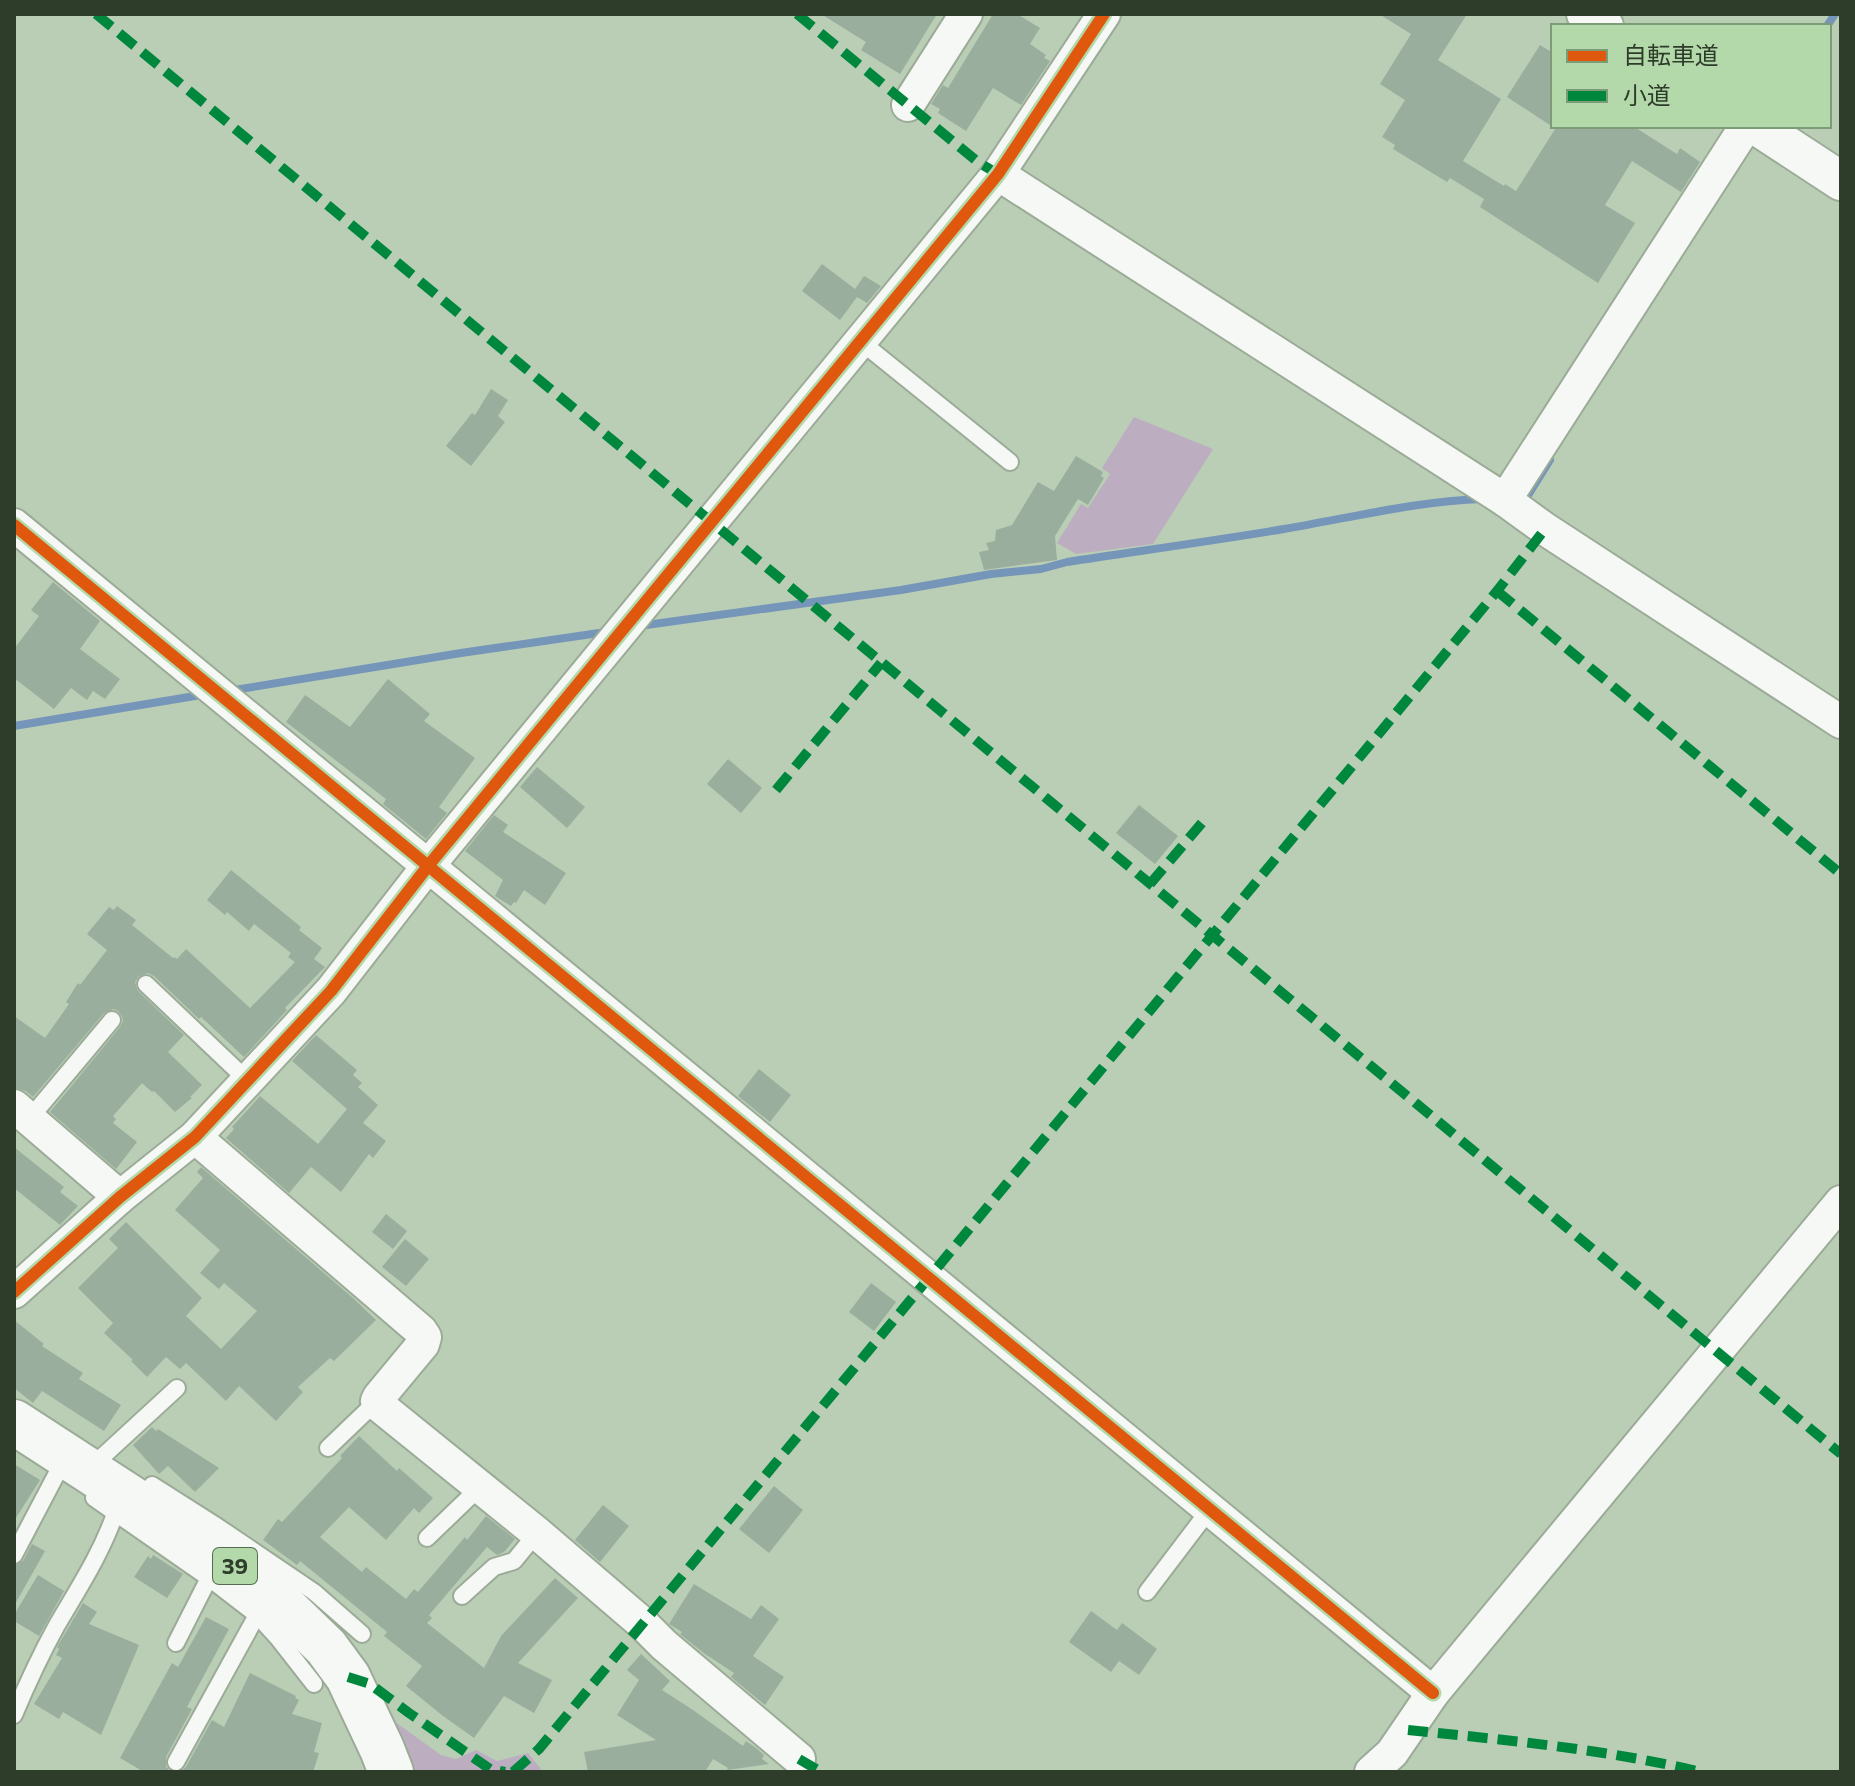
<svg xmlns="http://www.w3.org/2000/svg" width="1855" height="1786" font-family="Commissioner,'Noto Sans JP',sans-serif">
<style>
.green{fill:#bcaec0}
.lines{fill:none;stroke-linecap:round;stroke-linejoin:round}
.stream{stroke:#7696b9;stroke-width:8}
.building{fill:#9aae9d}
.service-casing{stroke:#9bab97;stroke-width:20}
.minor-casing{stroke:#9bab97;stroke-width:36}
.tertiary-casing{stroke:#9bab97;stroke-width:42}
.primary-casing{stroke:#9bab97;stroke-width:48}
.service{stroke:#f5f8f4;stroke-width:16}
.minor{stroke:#f5f8f4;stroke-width:32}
.tertiary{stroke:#f5f8f4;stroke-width:38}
.primary{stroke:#f5f8f4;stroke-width:44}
.quiet{stroke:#00873e;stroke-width:10;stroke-dasharray:20 10;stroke-linecap:butt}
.cycleway-casing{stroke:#b3d9ab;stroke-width:17}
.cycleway{stroke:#df580e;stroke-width:12}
.labels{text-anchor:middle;stroke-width:6;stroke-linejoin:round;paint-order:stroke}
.shield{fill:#b3d9ab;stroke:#566c51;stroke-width:2}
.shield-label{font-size:22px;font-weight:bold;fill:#2e3d2a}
</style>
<rect width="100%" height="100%" fill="#baceb6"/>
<g class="green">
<polygon points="1134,417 1213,449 1153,544 1076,554 1057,543 1081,504 1088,508 1110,474 1102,468"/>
<polygon points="394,1721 441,1755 456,1759 476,1750 497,1761 528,1753 540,1768 542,1772 409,1772 389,1723"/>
</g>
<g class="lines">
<g class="stream">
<polyline points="1827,26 1835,14"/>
<polyline points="1521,497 1527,497 1550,460"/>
<path d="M639 626 901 590 991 574 1041 569 1067 562C1139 551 1212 541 1284 529 1350 518 1416 501 1483 499"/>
<polyline points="228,691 461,653 606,632"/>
<polyline points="14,726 207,694"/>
</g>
</g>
<g class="building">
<polygon points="821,14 937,14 900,74 861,50 866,42"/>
<polygon points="993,14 1017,14 1040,28 1030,44 1046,55 1044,58 1050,61 1021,105 993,88 966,131 938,113 940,109 931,104 943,85 948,88"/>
<polygon points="1379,14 1467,14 1438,60 1501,99 1463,161 1504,186 1505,184 1516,191 1557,126 1633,126 1677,154 1680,148 1700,162 1681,192 1632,161 1605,205 1635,223 1598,283 1480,207 1484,199 1450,178 1447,182 1393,149 1395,145 1382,137 1405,100 1380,84 1411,34"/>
<polygon points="1540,45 1553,53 1553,127 1507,97"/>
<polygon points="822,264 855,289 864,276 881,286 867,303 857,297 840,320 802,291"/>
<polygon points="491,389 508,400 498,416 505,422 471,466 446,446 472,413 475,415"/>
<polygon points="1076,456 1103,472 1101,476 1104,478 1088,505 1078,499 1055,536 1057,560 984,570 979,552 989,550 986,543 995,541 996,530 1012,525 1038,482 1054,491"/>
<polygon points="53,582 100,621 80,649 120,679 105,699 93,691 87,700 71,688 54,709 14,678 14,649 39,616 31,610"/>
<polygon points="388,679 430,714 424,721 475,758 439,807 447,813 426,839 383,804 386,799 286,722 305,695 350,727"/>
<polygon points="728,759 762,788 741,813 707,784"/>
<polygon points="537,767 585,807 567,828 520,787"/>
<polygon points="1139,805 1178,836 1155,864 1116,833"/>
<polygon points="494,815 508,825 503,832 566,873 545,905 524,890 516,903 514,902 511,906 495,896 503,880 465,851"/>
<polygon points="231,870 301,927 299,930 322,948 314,959 325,967 285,1008 287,1010 244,1057 201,1017 199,1019 154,976 148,973 139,976 135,982 138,991 184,1035 168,1052 202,1085 190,1097 192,1098 175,1112 154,1091 152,1092 142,1083 113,1116 116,1119 113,1123 137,1142 116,1169 50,1112 120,1027 123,1021 122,1016 118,1011 113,1009 104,1013 33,1097 26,1091 14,1088 14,1016 45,1038 69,1004 66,1002 78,983 80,985 107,950 87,934 109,907 114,910 117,906 136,920 132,925 173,958 174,957 177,959 186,949 250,1008 295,962 288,957 291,953 254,924 249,931 227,912 225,915 207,900"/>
<polygon points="316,1035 357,1070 353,1075 362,1083 358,1087 378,1105 363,1123 386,1141 373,1158 369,1154 341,1192 311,1167 289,1193 226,1138 234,1129 232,1127 260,1096 318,1144 347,1109 292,1061"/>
<polygon points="759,1069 791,1095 770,1122 738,1096"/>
<polygon points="14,1147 64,1187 60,1192 78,1206 60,1225 14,1188"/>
<polygon points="201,1167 353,1298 376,1320 334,1361 330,1358 298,1387 303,1392 276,1421 239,1386 226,1401 186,1363 180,1369 166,1357 147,1377 131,1361 133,1360 104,1333 113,1323 78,1288 118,1248 109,1239 126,1222 202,1298 186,1316 221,1349 257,1311 224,1283 219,1289 200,1273 220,1250 175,1210 203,1178 197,1172"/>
<polygon points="386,1214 407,1231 393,1249 372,1232"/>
<polygon points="405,1239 429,1259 406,1286 382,1267"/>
<polygon points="871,1283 896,1302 874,1331 849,1312"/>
<polygon points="14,1320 44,1344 42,1346 83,1373 79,1379 121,1405 104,1431 42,1391 33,1403 14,1388"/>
<polygon points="152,1427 156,1431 158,1429 219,1468 195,1492 168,1466 159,1474 133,1445"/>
<polygon points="359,1436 397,1471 399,1468 433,1498 419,1513 414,1508 386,1540 349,1507 320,1537 362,1572 366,1567 406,1599 414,1589 418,1592 465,1537 467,1540 486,1516 515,1539 504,1552 497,1555 487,1547 429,1615 432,1618 427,1623 484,1668 501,1636 555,1578 578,1598 518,1663 552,1680 534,1713 504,1696 474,1738 443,1716 406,1686 422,1666 384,1636 387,1632 300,1561 297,1565 263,1540 278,1519 282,1522 342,1458 340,1456"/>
<polygon points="14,1464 40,1480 14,1521"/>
<polygon points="774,1486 803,1510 769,1553 739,1529"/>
<polygon points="603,1505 629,1526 600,1562 575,1540"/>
<polygon points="32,1544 45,1551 14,1606 14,1566 23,1561"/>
<polygon points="153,1555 183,1574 167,1598 134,1577 148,1556 151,1559"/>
<polygon points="38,1575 64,1591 39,1636 14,1621 14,1615"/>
<polygon points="694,1584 751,1619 761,1605 779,1619 753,1656 784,1677 765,1705 731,1677 734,1673 705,1654 680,1634 682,1632 669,1624"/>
<polygon points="83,1603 97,1612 89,1624 139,1645 101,1735 63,1712 59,1719 34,1704 62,1658 56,1655 59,1649 57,1647"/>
<polygon points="1091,1611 1117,1630 1122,1623 1157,1649 1139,1675 1119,1661 1111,1672 1069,1642"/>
<polygon points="206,1617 229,1629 187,1707 192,1709 166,1757 166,1767 172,1772 144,1772 120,1758 172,1663 178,1667"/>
<polygon points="641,1654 670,1681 662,1690 693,1710 743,1746 746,1741 756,1748 764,1755 762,1759 769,1764 727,1770 728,1768 713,1759 705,1772 588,1772 584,1752 656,1740 617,1715 639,1680 627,1670"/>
<polygon points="250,1673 296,1696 295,1698 299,1700 292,1714 322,1723 314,1752 319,1753 313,1772 180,1772 186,1767 212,1720 224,1727"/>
</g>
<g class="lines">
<g class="service-casing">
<g id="service">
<polyline points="860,341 1010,462"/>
<polyline points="146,984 248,1081"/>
<polyline points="30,1118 112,1020"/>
<polyline points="328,1448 377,1401"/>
<polyline points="90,1468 177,1388"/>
<polyline points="152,1485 218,1527 314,1592 362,1634"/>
<polyline points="94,1498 209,1578 257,1615 278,1638 314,1684"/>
<polyline points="427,1538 480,1487"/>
<polyline points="14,1555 65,1458"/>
<polyline points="1147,1592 1210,1509"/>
<polyline points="462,1596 494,1567 514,1561 537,1533"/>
<polyline points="176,1643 209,1578"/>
<path d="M14 1715C27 1684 41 1654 57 1625 78 1589 101 1554 115 1514"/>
<polyline points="176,1762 257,1615"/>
</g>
</g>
<g class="minor-casing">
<g id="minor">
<polyline points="908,105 966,14"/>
<polyline points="998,174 1505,500 1545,529 1841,722"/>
<polyline points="1505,500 1746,126"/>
<polyline points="14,525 1433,1693"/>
<polyline points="14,1106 120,1197"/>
<polyline points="195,1137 421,1331 425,1337 423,1344 379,1397 377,1401 381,1407 537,1533 642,1623 664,1645 799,1759"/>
<polyline points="14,1292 120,1197 195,1137 331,991 428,866 998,174 1104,14"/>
<polyline points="1371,1772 1392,1753 1433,1693 1841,1202"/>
</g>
</g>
<g class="tertiary-casing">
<g id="tertiary">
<polyline points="1586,14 1604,26"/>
<polyline points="1757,126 1841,181"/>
</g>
</g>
<g class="primary-casing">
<polyline id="primary" points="14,1422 219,1555 269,1592 326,1647 348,1677 382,1749 391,1772"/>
</g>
<use href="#service" class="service"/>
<use href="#minor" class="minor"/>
<use href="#tertiary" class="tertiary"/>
<use href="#primary" class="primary"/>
<g class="quiet">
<polyline points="96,14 1841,1454"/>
<polyline points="797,14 978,162 998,174"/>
<polyline points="1497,591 1841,874"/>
<polyline points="776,790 881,663"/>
<polyline points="1150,884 1207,817"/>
<polyline points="348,1677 370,1684 409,1713 490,1769 505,1772"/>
<path d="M1408 1730C1506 1740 1605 1749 1701 1772"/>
<polyline points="799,1759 821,1772"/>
<polyline points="513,1772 539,1749 1497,591 1545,529"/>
</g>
<g class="cycleway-casing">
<g id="cycleway">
<polyline points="14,525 1433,1693"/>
<polyline points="14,1292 120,1197 195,1137 331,991 428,866 998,174 1104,14"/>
</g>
</g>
<use href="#cycleway" class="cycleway"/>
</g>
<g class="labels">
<rect class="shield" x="213" y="1548" width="44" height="36" rx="6"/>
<g class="shield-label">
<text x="235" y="1574">39</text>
</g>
</g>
<rect width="1855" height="1786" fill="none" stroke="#2e3d2a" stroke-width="32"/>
<rect x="1551" y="24" width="280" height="104" fill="#b3d9ab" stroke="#7e9b77" stroke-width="2"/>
<rect x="1567" y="50" width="40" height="12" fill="#df580e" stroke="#7e9b77" stroke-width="2"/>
<text x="1623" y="64" font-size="24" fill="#2e3d2a">自転車道</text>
<rect x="1567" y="90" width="40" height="12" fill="#00873e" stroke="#7e9b77" stroke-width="2"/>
<text x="1623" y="104" font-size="24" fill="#2e3d2a">小道</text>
</svg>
